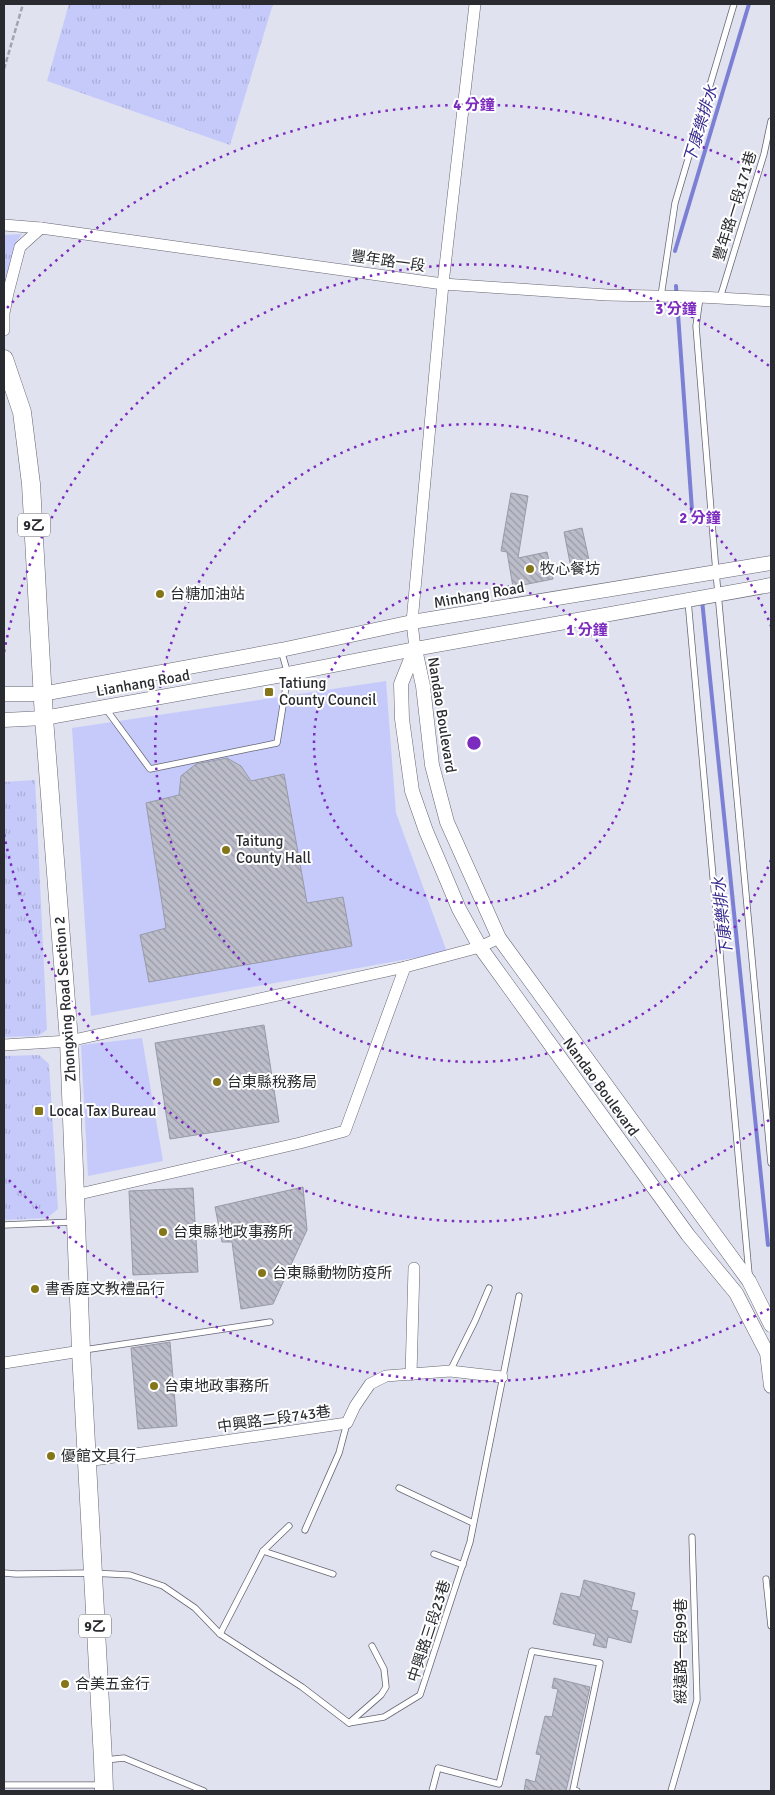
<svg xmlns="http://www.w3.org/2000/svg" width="775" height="1795" font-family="Signika,'Noto Sans TC',sans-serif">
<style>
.grass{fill:url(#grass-tufts)}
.garden{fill:#c5cafb}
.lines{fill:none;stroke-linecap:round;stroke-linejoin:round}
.stream{stroke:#7c80d4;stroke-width:4}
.building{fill:url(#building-back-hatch);stroke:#999aa7}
.service-casing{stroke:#656672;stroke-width:7}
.minor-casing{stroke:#656672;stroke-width:12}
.tertiary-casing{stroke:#656672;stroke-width:15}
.primary-casing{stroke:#656672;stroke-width:19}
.path{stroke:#a2a4ae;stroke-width:2.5;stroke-dasharray:5 2.5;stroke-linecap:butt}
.service{stroke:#fff;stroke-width:5.5}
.minor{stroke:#fff;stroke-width:11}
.tertiary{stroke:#fff;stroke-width:14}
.primary{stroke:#fff;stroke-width:18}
.ring{fill:none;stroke:#7b2cbf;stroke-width:2.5;stroke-dasharray:2.5 5}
.poi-dot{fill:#837518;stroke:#fff;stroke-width:2}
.labels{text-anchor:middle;stroke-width:4;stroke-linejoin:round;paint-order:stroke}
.shield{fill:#fff;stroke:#6a6b6e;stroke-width:1}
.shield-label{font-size:14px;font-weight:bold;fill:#2a2b30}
.street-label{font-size:15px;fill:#2a2b30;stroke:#fff}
.poi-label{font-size:15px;fill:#2a2b30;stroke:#fff;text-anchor:start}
.water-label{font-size:16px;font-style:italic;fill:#362b8e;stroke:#fff}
.centre{fill:#7b2cbf;stroke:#fff;stroke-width:2.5}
.ring-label{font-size:15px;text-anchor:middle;font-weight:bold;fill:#7b2cbf;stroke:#fff;stroke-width:4;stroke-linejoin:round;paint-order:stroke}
</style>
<defs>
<pattern id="grass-tufts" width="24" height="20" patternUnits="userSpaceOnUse" patternTransform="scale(1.25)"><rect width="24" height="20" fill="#c5cafb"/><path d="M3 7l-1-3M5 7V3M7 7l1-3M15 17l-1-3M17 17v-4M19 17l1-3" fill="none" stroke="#a9aed7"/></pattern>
<pattern id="building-back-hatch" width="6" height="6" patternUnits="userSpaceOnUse" patternTransform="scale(1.25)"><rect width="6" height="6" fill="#bcbdca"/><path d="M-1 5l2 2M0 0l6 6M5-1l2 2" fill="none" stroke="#999aa4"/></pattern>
</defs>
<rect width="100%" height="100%" fill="#e0e2ef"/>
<g class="grass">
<polygon points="69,4 273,4 230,145 47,81"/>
<polygon points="22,234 17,241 4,286 4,235"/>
<polygon points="35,780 47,1030 38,1036 4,1037 4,782"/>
<polygon points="39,1055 49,1064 58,1209 47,1218 4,1220 4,1056"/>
</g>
<g class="garden">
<polygon points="386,681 396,813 447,952 91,1016 72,728"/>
<polygon points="142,1038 163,1161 88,1176 81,1045"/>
</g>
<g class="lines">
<g class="stream">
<polyline points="675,251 749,4"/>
<polyline points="676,286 693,524"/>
<polyline points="702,600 768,1245"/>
</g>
</g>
<g class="building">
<polygon points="511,493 528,496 518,558 547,552 553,579 513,587 507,552 501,551"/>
<polygon points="582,528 591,569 572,573 564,532"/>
<polygon points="227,758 241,766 251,781 284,774 307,903 343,897 352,946 149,982 140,935 166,928 146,803 179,795 181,776 196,764"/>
<polygon points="264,1025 279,1122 170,1139 155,1043"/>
<polygon points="303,1187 307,1230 273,1304 241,1309 232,1242 222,1242 215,1207"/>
<polygon points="193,1188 198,1272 133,1275 129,1191"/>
<polygon points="170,1342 177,1426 138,1429 131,1348"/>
<polygon points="584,1580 635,1593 631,1610 638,1611 631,1643 608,1637 606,1648 593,1645 596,1634 553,1624 561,1593 580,1597"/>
<polygon points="554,1678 590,1687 566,1791 524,1791 526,1779 535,1782 541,1755 536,1754 545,1716 552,1717 558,1689 552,1688"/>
</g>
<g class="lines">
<g class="service-casing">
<g id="service">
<polyline points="661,296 675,203 734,4"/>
<polyline points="700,297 696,326 716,572 771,1163"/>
<polyline points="720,298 764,154 771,121"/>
<polyline points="688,601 749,1274"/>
<polyline points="106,709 150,769 277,743 288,674 281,650"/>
<polyline points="4,1225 74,1222"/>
<polyline points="84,1350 270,1322"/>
<polyline points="450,1371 475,1321 489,1288"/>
<polyline points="399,1488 473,1523"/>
<polyline points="305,1530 339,1453 347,1423"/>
<polyline points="263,1551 333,1574"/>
<polyline points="434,1554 463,1565"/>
<polyline points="4,1573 16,1574 92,1573 130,1575 163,1586 195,1608 220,1634 302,1687 349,1723 384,1717 420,1695 470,1542 519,1296"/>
<polyline points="766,1579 771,1626"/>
<polyline points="220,1634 263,1551 289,1526"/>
<polyline points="349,1723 381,1695 386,1687 384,1669 372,1646"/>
<polyline points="105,1760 124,1758 204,1791"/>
<polyline points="4,1785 101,1785"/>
<polyline points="432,1791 438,1768 499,1784 532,1651 600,1663 573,1790 577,1791"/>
<polyline points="671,1791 697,1700 692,1537"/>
</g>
</g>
<g class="minor-casing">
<g id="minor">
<polyline points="4,225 41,228 443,284 607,295 700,297 771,301"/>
<polyline points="4,330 4,313 8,293 20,247 41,228"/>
<polyline points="415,649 412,622 443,284 475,4"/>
<polyline points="4,1045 69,1041 405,967 480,947 499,938"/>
<polyline points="75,1195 300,1143 345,1131 405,967"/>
<polyline points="4,1363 81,1351"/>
<polyline points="411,1375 414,1268"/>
<polyline points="87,1461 347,1423 355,1406 370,1384 386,1376 450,1371 502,1377"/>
</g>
</g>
<g class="tertiary-casing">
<g id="tertiary">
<polyline points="415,649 401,684 402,719 412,791 426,831 443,871 459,909 480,947 688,1235 736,1293 767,1353 771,1386"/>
<polyline points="415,649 423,686 432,765 447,822 499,938 749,1281 771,1325"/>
<polyline points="4,694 42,694 281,650 412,622 771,563"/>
<polyline points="4,720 44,718 288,674 415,649 771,585"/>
</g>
</g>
<g class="primary-casing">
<polyline id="primary" points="4,359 22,412 31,484 44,718 69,1041 81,1351 103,1760 104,1791"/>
</g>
<polyline class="path" points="4,69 23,4"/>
<use href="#service" class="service"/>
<use href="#minor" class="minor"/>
<use href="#tertiary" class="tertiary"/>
<use href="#primary" class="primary"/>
</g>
<g class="ring">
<circle cx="474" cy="743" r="160"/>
<path d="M771 860A319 319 0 1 1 771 626"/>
<path d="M769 1120A479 479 0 0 1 4 834M4 652A479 479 0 0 1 769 366"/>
<path d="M769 1309A638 638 0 0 1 7 1178M7 308A638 638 0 0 1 769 177"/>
</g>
<g class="poi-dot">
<circle cx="530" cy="569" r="5"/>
<circle cx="160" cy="594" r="5"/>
<rect x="264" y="687" width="10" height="10" rx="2.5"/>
<circle cx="226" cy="850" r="5"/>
<circle cx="217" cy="1082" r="5"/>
<rect x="34" y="1106" width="10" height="10" rx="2.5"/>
<circle cx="163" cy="1232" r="5"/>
<circle cx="262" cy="1273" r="5"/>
<circle cx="35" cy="1289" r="5"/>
<circle cx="154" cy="1386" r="5"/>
<circle cx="51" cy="1456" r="5"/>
<circle cx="65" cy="1684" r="5"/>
</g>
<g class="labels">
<g class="shield">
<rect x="18" y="513.5" width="32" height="23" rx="4"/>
<rect x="79" y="1614.5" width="32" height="23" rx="4"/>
</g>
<g class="shield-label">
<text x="34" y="530">9乙</text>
<text x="95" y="1631">9乙</text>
</g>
<g class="street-label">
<text transform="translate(735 206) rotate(-73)" y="5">豐年路一段171巷</text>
<text transform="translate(388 261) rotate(8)" y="5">豐年路一段</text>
<text transform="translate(479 595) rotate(-10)" y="5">Minhang Road</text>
<text transform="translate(143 683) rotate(-10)" y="5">Lianhang Road</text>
<text transform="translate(442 715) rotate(81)" y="5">Nandao Boulevard</text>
<text transform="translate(65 999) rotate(-94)" y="5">Zhongxing Road Section 2</text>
<text transform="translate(601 1087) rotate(54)" y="5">Nandao Boulevard</text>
<text transform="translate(274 1419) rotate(-8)" y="5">中興路二段743巷</text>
<text transform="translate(429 1631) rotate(-72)" y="5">中興路三段23巷</text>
<text transform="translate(681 1651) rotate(-90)" y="5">綏遠路一段99巷</text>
</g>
<g class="poi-label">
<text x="540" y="574">牧心餐坊</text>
<text x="170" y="599">台糖加油站</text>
<text x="279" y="688">Tatiung<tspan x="279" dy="17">County Council</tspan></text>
<text x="236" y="846">Taitung<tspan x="236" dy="17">County Hall</tspan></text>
<text x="227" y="1087">台東縣稅務局</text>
<text x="49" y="1116">Local Tax Bureau</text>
<text x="173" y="1237">台東縣地政事務所</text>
<text x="272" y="1278">台東縣動物防疫所</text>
<text x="45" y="1294">書香庭文教禮品行</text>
<text x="164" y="1391">台東地政事務所</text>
<text x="61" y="1461">優館文具行</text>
<text x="75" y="1689">合美五金行</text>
</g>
<g class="water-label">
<text transform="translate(700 124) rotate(-73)" y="6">下康樂排水</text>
<text transform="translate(722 917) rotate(-96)" y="6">下康樂排水</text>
</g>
</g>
<circle cx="474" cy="743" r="8" class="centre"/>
<g class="ring-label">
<text x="474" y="110">4 分鐘</text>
<text x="676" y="314">3 分鐘</text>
<text x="700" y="523">2 分鐘</text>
<text x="587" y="635">1 分鐘</text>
</g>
<rect width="775" height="1795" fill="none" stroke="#2a2b30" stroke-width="10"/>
</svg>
